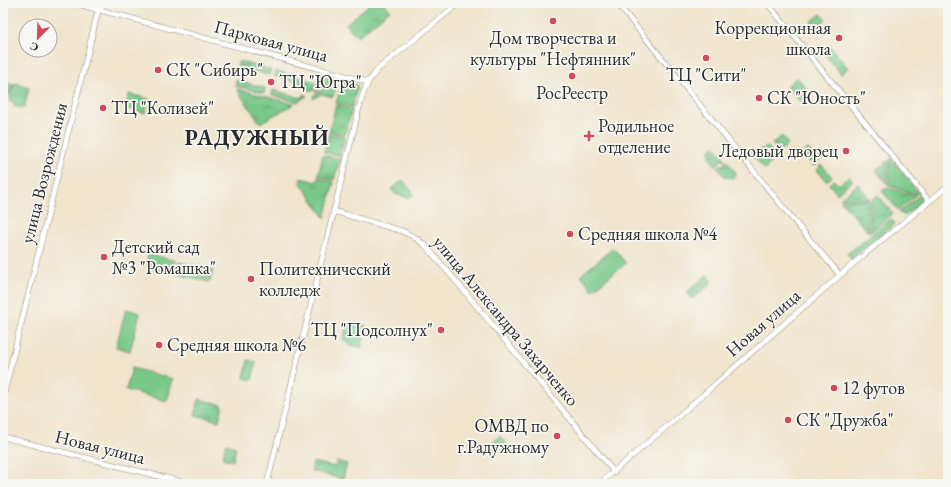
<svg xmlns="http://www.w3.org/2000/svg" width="951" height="487" font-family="'EB Garamond',serif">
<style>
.grass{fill:url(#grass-tufts);stroke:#527a5a}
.pitch{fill:#79c989;stroke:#527a5a}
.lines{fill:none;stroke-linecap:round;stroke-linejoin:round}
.minor-casing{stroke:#8e887b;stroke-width:6}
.minor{stroke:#fff;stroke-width:5}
.poi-dot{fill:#d1495b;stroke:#f6f6f2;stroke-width:1.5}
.labels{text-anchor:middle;stroke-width:3.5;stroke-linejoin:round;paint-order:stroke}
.poi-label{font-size:18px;fill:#2b2b2b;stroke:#f6f6f2;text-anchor:start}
.street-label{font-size:18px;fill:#2b2b2b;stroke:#f6f6f2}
.district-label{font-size:22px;font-weight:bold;letter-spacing:1px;fill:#2b2b2b;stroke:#f6f6f2}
</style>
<defs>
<pattern id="grass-tufts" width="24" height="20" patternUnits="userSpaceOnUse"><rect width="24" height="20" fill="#79c989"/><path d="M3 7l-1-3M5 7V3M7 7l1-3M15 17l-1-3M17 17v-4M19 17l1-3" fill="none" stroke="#63a370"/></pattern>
</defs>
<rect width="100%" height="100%" fill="#f6f6f2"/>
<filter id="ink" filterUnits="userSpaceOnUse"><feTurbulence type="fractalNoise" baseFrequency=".025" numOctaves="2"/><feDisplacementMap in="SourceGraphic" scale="8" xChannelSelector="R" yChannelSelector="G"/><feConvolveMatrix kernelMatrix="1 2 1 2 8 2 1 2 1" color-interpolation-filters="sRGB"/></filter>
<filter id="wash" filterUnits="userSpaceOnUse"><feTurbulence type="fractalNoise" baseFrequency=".012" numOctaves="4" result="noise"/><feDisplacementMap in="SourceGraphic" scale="16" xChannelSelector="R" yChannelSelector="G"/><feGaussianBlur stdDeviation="0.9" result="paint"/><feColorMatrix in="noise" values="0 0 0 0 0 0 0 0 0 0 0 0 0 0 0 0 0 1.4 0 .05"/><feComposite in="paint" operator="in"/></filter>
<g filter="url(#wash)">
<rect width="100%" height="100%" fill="#f0e4cb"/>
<g class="grass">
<polygon points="371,3 384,3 390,10 357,37 346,24"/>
<polygon points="239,61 271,70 269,75 237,66"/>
<polygon points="276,71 315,82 313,91 305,89 306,84 274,76"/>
<polygon points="319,76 335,80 315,92"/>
<polygon points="236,80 265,88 264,93 235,86"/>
<polygon points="3,81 13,84 9,96 3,95"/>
<polygon points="337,81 333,97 321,94 313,99 314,95"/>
<polygon points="342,82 347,84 348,88 353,89 354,84 358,86 352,107 336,103"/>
<polygon points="14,83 29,87 24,108 14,106 15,103 10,101"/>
<polygon points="237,89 294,104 262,122 259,122"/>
<polygon points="273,90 302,98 303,94 307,96 297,102 272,95"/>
<polygon points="336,105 352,109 345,135 329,131"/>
<polygon points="329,133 345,137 340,156 324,152"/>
<polygon points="782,136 788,144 779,152 772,144"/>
<polygon points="714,146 725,159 723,160 720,160 719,163 716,166 710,158 710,149"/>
<polygon points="768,147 775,156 765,170 751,153"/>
<polygon points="808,149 819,162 813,166 803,153"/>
<polygon points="323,155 340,159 334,180 318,176"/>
<polygon points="891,158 919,193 918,194 889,186 889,160"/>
<polygon points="726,160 737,174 733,178 725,177 717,168 720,165 724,165 725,162"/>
<polygon points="887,161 887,184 876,170"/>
<polygon points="822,165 832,177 826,181 817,170 820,167 819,166"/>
<polygon points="849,176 853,180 837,194 829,184 834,180 839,185"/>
<polygon points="301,178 316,182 318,178 334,182 325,218 300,182"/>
<polygon points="403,180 414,194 409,198 395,194 391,189"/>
<polygon points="858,184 870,199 840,199"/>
<polygon points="887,188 916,195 898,210 882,191"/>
<path d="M921 194C923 197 924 200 921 203L904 216 902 213 900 214 899 212Z"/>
<polygon points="878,195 893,214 870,233 872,200"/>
<polygon points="870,200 868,232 841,201"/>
<polygon points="891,219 895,224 851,259 847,254"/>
<polygon points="148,254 176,261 173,273 146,266"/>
<polygon points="179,262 213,270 210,282 176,274"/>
<polygon points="707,275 711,279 710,285 692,299 687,292"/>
<polygon points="354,322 367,326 361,348 348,344 349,341 343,340 347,324 353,326"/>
<polygon points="248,360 256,362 252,380 244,378"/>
<polygon points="199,399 223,405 219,421 195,415"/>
<polygon points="500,436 507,444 496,453 489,445"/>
<polygon points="226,444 236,447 233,461 222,458"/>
<polygon points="337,461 347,464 343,479 311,471 313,462 335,467"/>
</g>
<g class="pitch">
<polygon points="821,14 826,20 816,29 811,22"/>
<polygon points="830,46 848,68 841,74 823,52"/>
<polygon points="797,77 810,93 800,102 787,86"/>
<polygon points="129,94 149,99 145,113 125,108"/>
<polygon points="613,248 626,263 593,290 581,275"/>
<polygon points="126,309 140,313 130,351 116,347"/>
<polygon points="132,368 173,379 167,401 126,390"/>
</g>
</g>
<g filter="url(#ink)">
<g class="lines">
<g class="minor-casing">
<g id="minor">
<polyline points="74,3 368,82"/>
<polyline points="617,3 800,228 840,275"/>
<polyline points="767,3 929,201"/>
<polyline points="333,211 402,231 414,237 425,245 461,287 614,472"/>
<polyline points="3,397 100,3"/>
<polyline points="3,437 190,484"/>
<polyline points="267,484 361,100 368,82 378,69 459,3"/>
<polyline points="599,484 673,421 854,263 948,186"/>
</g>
</g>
<use href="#minor" class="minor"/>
</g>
</g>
<g class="poi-dot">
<circle cx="553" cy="21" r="4"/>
<circle cx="839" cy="38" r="4"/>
<circle cx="706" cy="58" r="4"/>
<circle cx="158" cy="70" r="4"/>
<circle cx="572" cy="76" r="4"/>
<circle cx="271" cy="82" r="4"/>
<circle cx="759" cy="98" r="4"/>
<circle cx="103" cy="108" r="4"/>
<path d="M587 130h4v4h4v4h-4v4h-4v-4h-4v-4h4z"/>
<circle cx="846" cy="151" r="4"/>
<circle cx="570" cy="234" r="4"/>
<circle cx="104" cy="257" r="4"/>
<circle cx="251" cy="279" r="4"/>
<circle cx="441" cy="330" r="4"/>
<circle cx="159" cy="345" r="4"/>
<circle cx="834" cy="388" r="4"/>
<circle cx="788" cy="420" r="4"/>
<circle cx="557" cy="436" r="4"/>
</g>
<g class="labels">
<g class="poi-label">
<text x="831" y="34" text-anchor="end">Коррекционная<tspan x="831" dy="21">школа</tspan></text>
<text x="553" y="44" text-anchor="middle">Дом творчества и<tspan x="553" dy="21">культуры "Нефтянник"</tspan></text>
<text x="166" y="76">СК "Сибирь"</text>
<text x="706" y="81" text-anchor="middle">ТЦ "Сити"</text>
<text x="279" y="88">ТЦ "Югра"</text>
<text x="572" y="99" text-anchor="middle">РосРеестр</text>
<text x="767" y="104">СК "Юность"</text>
<text x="111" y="114">ТЦ "Колизей"</text>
<text x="598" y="132">Родильное<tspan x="598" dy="21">отделение</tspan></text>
<text x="838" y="157" text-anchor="end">Ледовый дворец</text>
<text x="578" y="240">Средняя школа №4</text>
<text x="112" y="253">Детский сад<tspan x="112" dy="21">№3 "Ромашка"</tspan></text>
<text x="259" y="275">Политехнический<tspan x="259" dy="21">колледж</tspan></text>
<text x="433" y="336" text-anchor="end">ТЦ "Подсолнух"</text>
<text x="167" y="351">Средняя школа №6</text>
<text x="842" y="394">12 футов</text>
<text x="796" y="426">СК "Дружба"</text>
<text x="549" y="432" text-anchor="end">ОМВД по<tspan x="549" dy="21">г.Радужному</tspan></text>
</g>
<g class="street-label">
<text transform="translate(271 41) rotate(15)" y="6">Парковая улица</text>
<text transform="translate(44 173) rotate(-76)" y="6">улица Возрождения</text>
<text transform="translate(506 321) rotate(50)" y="6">улица Александра Захарченко</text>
<text transform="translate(763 323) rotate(-41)" y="6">Новая улица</text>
<text transform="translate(100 447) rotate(14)" y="6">Новая улица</text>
</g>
<g class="district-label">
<text x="257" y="145">РАДУЖНЫЙ</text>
</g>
</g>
<rect width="951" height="487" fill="none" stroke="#f6f6f2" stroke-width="16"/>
<g transform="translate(38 38) rotate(203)"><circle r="19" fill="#f6f6f2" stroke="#a5a5a2"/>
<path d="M0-3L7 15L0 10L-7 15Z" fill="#d1495b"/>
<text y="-6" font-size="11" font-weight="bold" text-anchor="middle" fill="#2b2b2b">С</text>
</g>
</svg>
